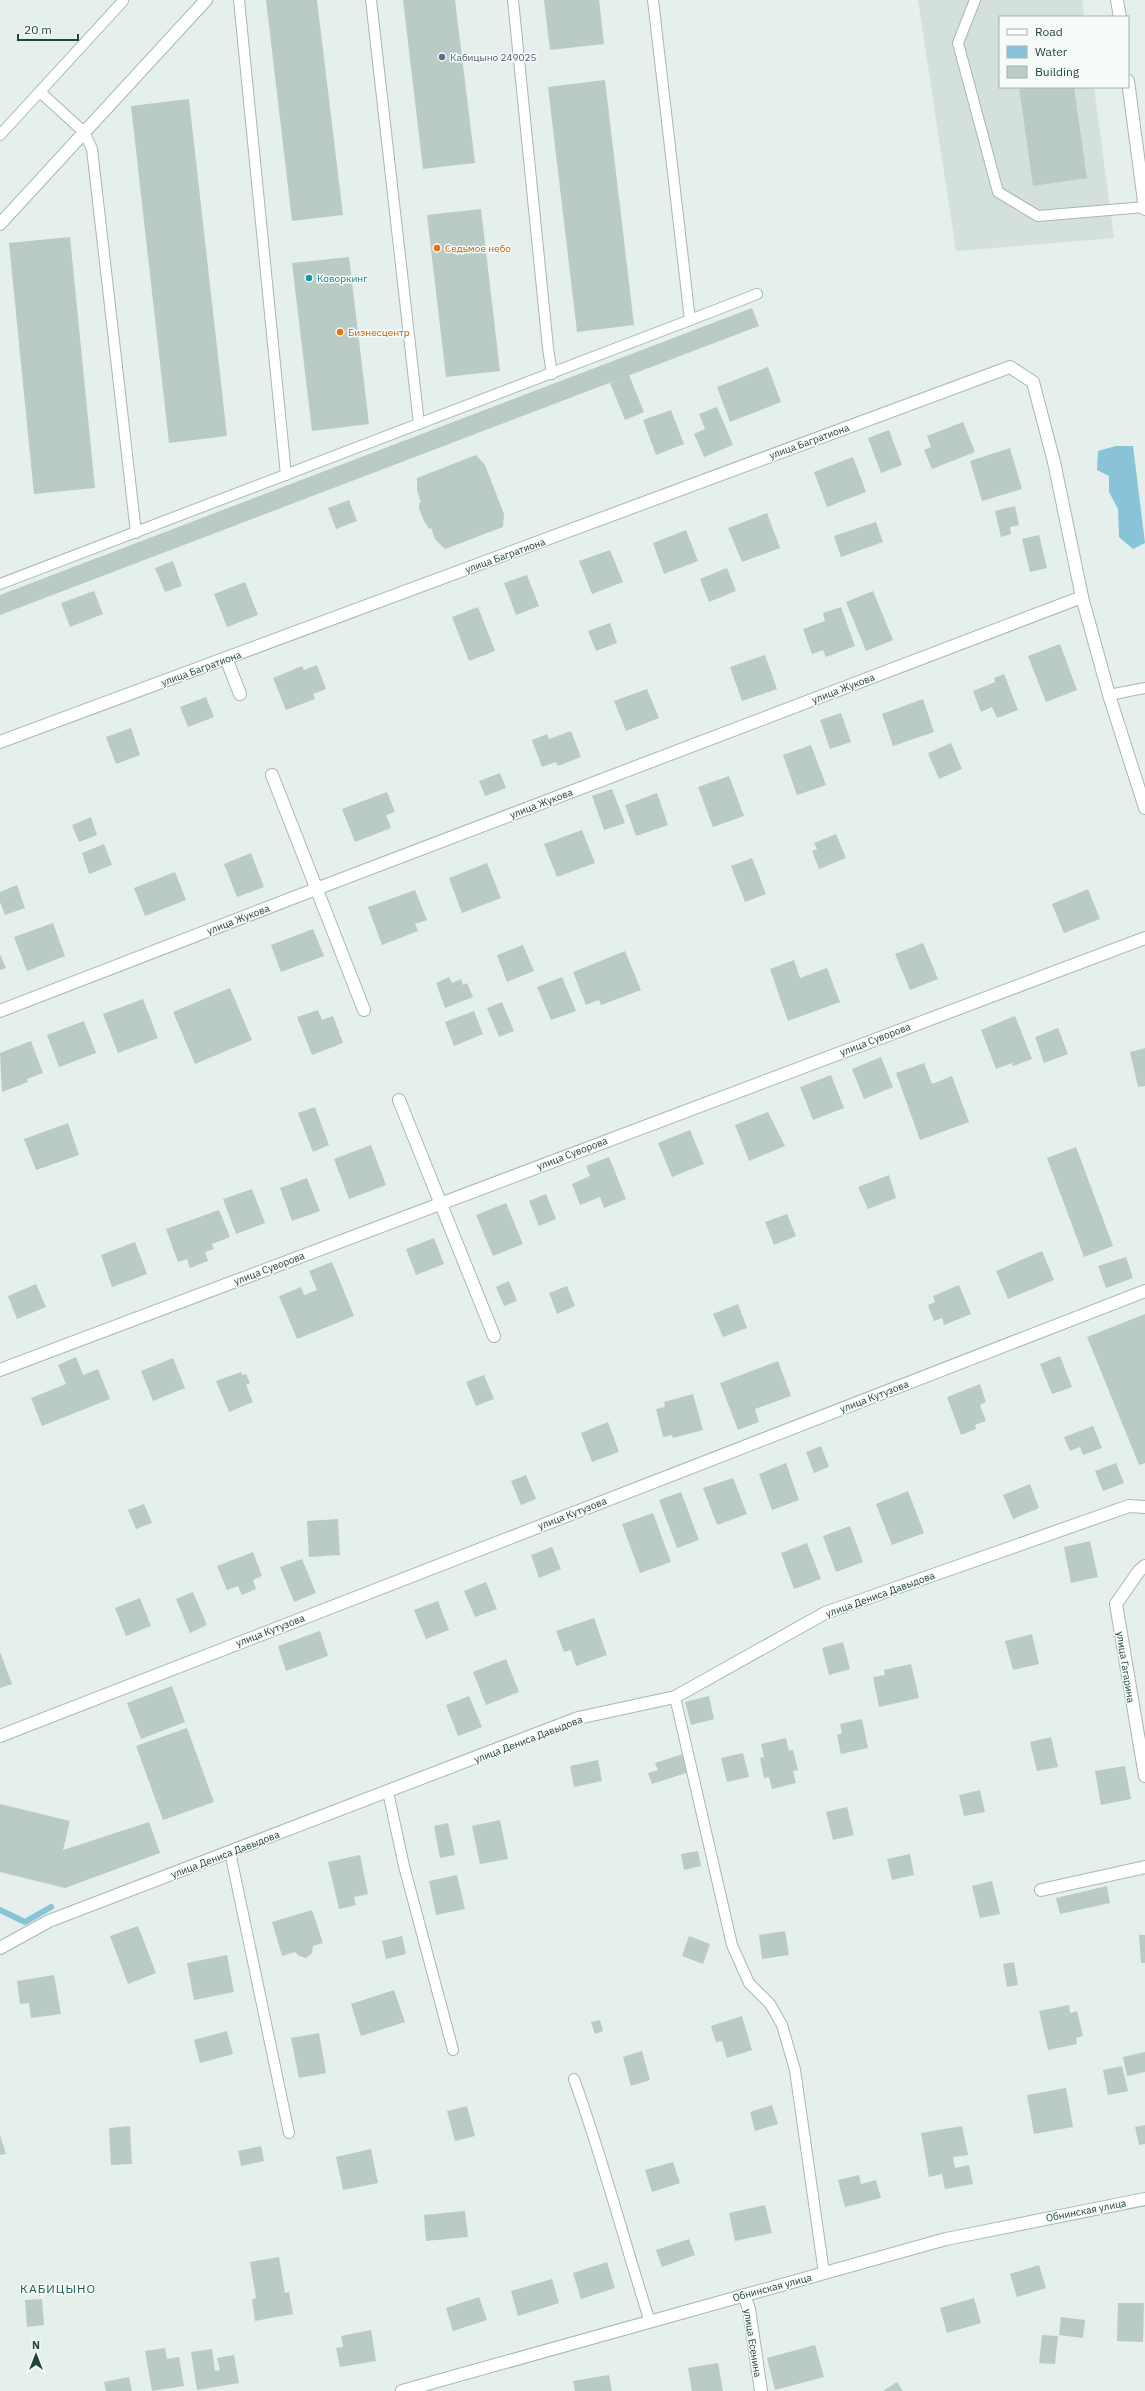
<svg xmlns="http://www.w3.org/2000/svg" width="1145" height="2391" font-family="'IBM Plex Sans',sans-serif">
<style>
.built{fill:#d3e0db}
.water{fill:#89c3d8}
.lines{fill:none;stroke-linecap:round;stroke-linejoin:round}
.stream{stroke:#89c3d8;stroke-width:6}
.building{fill:#bacbc5}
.service-casing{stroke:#a7b8b4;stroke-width:12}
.minor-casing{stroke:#a7b8b4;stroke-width:14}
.tertiary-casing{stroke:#a7b8b4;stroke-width:14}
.service{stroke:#fff;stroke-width:10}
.minor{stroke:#fff;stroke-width:12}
.tertiary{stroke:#fff;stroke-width:12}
.service-dot{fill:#5c6f8a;stroke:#f6fbf9;stroke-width:1.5}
.food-dot{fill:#e8710a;stroke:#f6fbf9;stroke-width:1.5}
.culture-dot{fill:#0f9aa8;stroke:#f6fbf9;stroke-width:1.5}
.labels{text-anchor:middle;stroke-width:3;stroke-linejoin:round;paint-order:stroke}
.service-label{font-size:10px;fill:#4e5e75;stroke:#f6fbf9;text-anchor:start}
.food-label{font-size:10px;fill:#c56008;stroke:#f6fbf9;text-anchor:start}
.culture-label{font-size:10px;fill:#0d838f;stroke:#f6fbf9;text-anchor:start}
.street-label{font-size:10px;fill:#22443e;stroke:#f6fbf9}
.quarter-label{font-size:12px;letter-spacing:1px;fill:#1c5850;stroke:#f6fbf9}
</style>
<rect width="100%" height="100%" fill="#e5efec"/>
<polygon class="built" points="918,0 1082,0 1084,17 1000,17 1000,87 1094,87 1114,238 956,251"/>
<polygon class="water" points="1116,446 1133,446 1145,543 1133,549 1119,537 1118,509 1109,492 1109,476 1097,470 1098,451"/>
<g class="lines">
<polyline class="stream" points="0,1910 25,1922 51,1907"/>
</g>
<g class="building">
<polygon points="266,0 317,0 343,215 292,221"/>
<polygon points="403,0 455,0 475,163 423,169"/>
<polygon points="544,0 599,0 604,44 550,50"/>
<polygon points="605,80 634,325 577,332 548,87"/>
<polygon points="1019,87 1074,87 1087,178 1033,186"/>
<polygon points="189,99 227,436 169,443 131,106"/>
<polygon points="481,209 500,371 446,377 427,215"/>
<polygon points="70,237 95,488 34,494 9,243"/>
<polygon points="349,257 369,424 312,431 292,263"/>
<polygon points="752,308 759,326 0,615 0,595"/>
<polygon points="768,367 781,402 730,422 717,387"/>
<polygon points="629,375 644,412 625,420 610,383"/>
<polygon points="717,407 733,445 704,457 694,434 705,429 699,414"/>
<polygon points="671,410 684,444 656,455 643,420"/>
<polygon points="963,422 975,452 932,469 924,450 931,447 927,436"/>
<polygon points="889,430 902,465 881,473 868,438"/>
<polygon points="1010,448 1022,489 982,501 970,461"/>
<polygon points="476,455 485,465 504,514 503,527 445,549 435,539 431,528 429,529 424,521 419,508 419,503 421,502 417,491 417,478"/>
<polygon points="853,457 866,492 827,507 814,472"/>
<polygon points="349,500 357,521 336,529 328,508"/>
<polygon points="1015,506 1019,525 1010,527 1011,534 1001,537 995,511"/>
<polygon points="767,513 780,548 742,562 728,528"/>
<polygon points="876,522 883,542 841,557 834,536"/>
<polygon points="686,530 698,561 664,574 653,543"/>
<polygon points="1039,535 1047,568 1030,572 1022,539"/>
<polygon points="610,550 623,582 592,594 579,561"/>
<polygon points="173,561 182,586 165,592 155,568"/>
<polygon points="727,568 736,591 709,602 700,579"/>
<polygon points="527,575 539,606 516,615 504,583"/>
<polygon points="245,582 258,615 227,627 214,594"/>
<polygon points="94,591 103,614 70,627 61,603"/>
<polygon points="873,591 893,640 866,651 846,602"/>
<polygon points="478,607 495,651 469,661 452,617"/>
<polygon points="841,607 855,646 826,657 823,650 812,654 803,629 825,621 823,613"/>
<polygon points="610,623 617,643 596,651 588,631"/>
<polygon points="1060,644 1077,690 1046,702 1028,656"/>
<polygon points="765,655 777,689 742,701 730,667"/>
<polygon points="317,665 326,689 313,694 315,699 286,710 273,678 302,666 304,670"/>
<polygon points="1004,674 1018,710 997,718 992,707 981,712 973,691 995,682 994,678"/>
<polygon points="647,689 659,718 626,731 614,701"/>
<polygon points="206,697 214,717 188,727 180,707"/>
<polygon points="923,699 934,732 893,746 882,714"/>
<polygon points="841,713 851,742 830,749 820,720"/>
<polygon points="131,728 140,755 116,764 106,737"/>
<polygon points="571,731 581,757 558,766 556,762 542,767 532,740 547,734 549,739"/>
<polygon points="951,743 962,769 939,779 928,753"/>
<polygon points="811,745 826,785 797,795 783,755"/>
<polygon points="500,773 506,788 485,796 479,781"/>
<polygon points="729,776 744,816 713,827 698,787"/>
<polygon points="612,789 625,823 604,830 592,796"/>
<polygon points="387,792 395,812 386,815 391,828 355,842 342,809"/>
<polygon points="657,793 668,825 636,836 625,805"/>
<polygon points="91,817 97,835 79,842 72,825"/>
<polygon points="582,830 595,863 557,877 544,844"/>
<polygon points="836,834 846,858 819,869 812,851 817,849 814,843"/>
<polygon points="104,844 112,865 89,874 82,853"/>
<polygon points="251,853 264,887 237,897 224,864"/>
<polygon points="752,858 766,894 745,902 731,866"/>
<polygon points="487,863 501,898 462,913 449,878"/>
<polygon points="175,872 186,900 145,916 134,888"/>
<polygon points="17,885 25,908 5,915 0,902 0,892"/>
<polygon points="1088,889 1100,919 1064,933 1052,904"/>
<polygon points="415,890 427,920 415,924 418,931 382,945 368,907"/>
<polygon points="53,923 65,956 27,971 14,937"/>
<polygon points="313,929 324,956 281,972 271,945"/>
<polygon points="923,943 938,979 910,990 895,954"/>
<polygon points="523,945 534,971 507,982 497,955"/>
<polygon points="625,951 641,990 601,1005 599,1000 586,1005 573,972"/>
<polygon points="0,954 6,968 0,970"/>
<polygon points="794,960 800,978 827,968 840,1002 788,1021 770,969"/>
<polygon points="449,977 452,983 461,979 463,985 467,983 473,997 445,1008 436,983"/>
<polygon points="562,977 576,1011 551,1020 537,987"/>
<polygon points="230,988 252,1040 195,1064 173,1012"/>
<polygon points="143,999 158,1038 118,1053 103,1014"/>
<polygon points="502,1002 514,1031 499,1037 487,1008"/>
<polygon points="318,1010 322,1020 333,1016 343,1043 312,1055 297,1017"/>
<polygon points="474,1011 483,1034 454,1046 445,1022"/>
<polygon points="1015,1016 1032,1059 1013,1066 1012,1063 996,1069 981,1030"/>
<polygon points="84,1021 96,1053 59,1067 47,1035"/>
<polygon points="1058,1028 1068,1054 1044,1063 1035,1037"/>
<polygon points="31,1041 43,1073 27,1079 28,1082 2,1092 0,1053"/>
<polygon points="1145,1048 1145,1086 1138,1087 1130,1052"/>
<polygon points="881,1057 893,1087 864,1099 852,1069"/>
<polygon points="924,1063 932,1084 952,1076 969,1122 920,1140 896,1073"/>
<polygon points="831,1075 844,1108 813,1120 800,1087"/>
<polygon points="315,1107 329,1145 313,1152 298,1113"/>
<polygon points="768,1112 785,1146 749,1161 735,1125"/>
<polygon points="68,1123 79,1155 36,1170 24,1139"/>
<polygon points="690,1130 704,1164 672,1177 658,1143"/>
<polygon points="371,1145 386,1185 349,1199 334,1159"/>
<polygon points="1076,1147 1113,1246 1084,1257 1047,1158"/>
<polygon points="609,1157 626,1199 604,1208 600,1197 580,1205 572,1184 590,1176 586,1166"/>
<polygon points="889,1175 896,1198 868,1209 858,1187"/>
<polygon points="307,1178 320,1211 292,1221 280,1188"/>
<polygon points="252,1189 265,1223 236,1234 223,1199"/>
<polygon points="546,1194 556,1219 539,1226 529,1201"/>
<polygon points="506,1203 523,1244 493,1256 476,1215"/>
<polygon points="219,1210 230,1237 212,1244 214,1249 205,1252 208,1261 190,1268 187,1259 178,1262 166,1229"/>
<polygon points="787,1214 796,1236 774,1245 765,1222"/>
<polygon points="434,1238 444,1264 416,1275 406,1249"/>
<polygon points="135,1242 147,1274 112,1287 101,1255"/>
<polygon points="1042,1251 1054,1280 1008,1299 996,1271"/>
<polygon points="1126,1257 1133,1278 1106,1288 1098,1266"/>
<polygon points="332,1262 354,1316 297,1339 279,1296 301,1287 304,1295 317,1290 309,1271"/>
<polygon points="509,1281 517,1301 504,1306 496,1287"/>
<polygon points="36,1284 46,1307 17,1319 8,1296"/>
<polygon points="959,1285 971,1314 944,1325 942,1318 934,1321 928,1305 935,1302 933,1296"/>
<polygon points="567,1286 575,1306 557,1314 549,1293"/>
<polygon points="738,1304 747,1328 723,1337 713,1314"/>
<polygon points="1145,1314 1145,1463 1139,1465 1087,1337"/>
<polygon points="1060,1356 1072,1387 1052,1394 1040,1364"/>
<polygon points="76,1357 83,1375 98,1369 110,1399 42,1426 31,1398 66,1384 58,1365"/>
<polygon points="173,1358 185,1388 153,1401 141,1371"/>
<polygon points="778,1361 791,1396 755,1409 759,1422 738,1430 720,1383"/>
<polygon points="241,1372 242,1375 246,1374 250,1383 246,1385 253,1402 229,1412 216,1381"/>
<polygon points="484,1375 494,1399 476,1406 466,1382"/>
<polygon points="980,1384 986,1402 980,1405 986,1421 975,1425 976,1429 961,1435 947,1397"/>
<polygon points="693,1394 703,1430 673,1438 672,1435 663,1437 656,1409 665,1407 664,1402"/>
<polygon points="608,1422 619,1452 592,1462 581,1433"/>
<polygon points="1093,1426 1102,1448 1083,1455 1080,1447 1070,1451 1064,1437"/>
<polygon points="821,1446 829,1467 814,1473 806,1452"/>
<polygon points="786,1463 799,1500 772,1510 759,1474"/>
<polygon points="1116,1463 1124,1483 1103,1491 1095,1471"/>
<polygon points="526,1475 536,1499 521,1505 511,1481"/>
<polygon points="733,1478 747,1514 717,1525 703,1488"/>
<polygon points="1030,1484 1039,1508 1013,1519 1003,1495"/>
<polygon points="908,1491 924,1533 892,1545 876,1504"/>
<polygon points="681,1492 699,1540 677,1548 659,1500"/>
<polygon points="144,1504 152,1523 136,1529 128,1510"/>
<polygon points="653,1513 671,1562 640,1573 622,1524"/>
<polygon points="338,1519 340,1555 309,1557 307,1521"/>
<polygon points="850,1526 863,1562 836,1572 823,1536"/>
<polygon points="1090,1541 1098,1577 1071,1583 1064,1547"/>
<polygon points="807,1543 821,1579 794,1589 781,1553"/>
<polygon points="552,1547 561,1569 539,1578 531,1555"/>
<polygon points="253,1552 262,1576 253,1580 256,1589 242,1595 238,1586 227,1590 217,1566"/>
<polygon points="302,1559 316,1593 294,1602 280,1567"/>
<polygon points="486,1582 497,1609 475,1617 464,1591"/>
<polygon points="193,1592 207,1625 190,1633 176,1599"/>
<polygon points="140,1598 151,1626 126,1636 115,1608"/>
<polygon points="438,1601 449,1630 426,1639 414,1610"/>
<polygon points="594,1618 607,1655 576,1666 571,1650 564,1652 556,1631"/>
<polygon points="320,1631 328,1656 286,1671 278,1646"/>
<polygon points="1032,1634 1039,1664 1013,1670 1005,1641"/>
<polygon points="843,1642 850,1669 829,1675 822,1648"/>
<polygon points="0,1652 12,1684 0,1688"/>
<polygon points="506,1659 519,1692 486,1705 473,1672"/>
<polygon points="911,1664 919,1698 879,1707 873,1677 885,1675 884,1670"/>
<polygon points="172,1686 185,1722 141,1739 127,1703"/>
<polygon points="469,1696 482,1727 458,1736 446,1705"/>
<polygon points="709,1696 714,1719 691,1725 685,1702"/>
<polygon points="862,1719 868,1748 841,1754 837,1735 842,1733 840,1724"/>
<polygon points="187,1728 214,1802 163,1820 136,1746"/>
<polygon points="1051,1737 1058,1767 1037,1771 1030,1742"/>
<polygon points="786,1738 789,1751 793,1750 798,1770 793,1771 796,1783 772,1789 769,1777 764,1778 760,1758 764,1757 761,1744"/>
<polygon points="743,1753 749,1777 727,1782 721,1758"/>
<polygon points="683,1754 689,1772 652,1784 648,1773 658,1770 655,1763"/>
<polygon points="598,1760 602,1781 574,1787 570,1766"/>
<polygon points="1125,1766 1131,1799 1101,1805 1095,1771"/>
<polygon points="980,1790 985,1812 964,1816 959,1795"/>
<polygon points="0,1804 70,1821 63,1850 149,1822 160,1853 65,1888 0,1872"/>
<polygon points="847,1807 854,1835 833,1840 826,1812"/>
<polygon points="500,1820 508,1859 480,1864 472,1826"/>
<polygon points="448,1823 455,1855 440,1858 434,1826"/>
<polygon points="698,1851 701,1866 684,1870 681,1854"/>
<polygon points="910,1854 914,1875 892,1880 887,1859"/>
<polygon points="360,1855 368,1894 354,1897 356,1905 339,1909 328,1862"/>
<polygon points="457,1875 465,1909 436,1915 429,1881"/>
<polygon points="992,1881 1000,1914 980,1918 972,1886"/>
<polygon points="1107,1886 1110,1903 1060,1914 1056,1898"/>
<polygon points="312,1910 323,1943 313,1946 312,1953 306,1958 299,1956 295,1952 282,1956 272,1922"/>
<polygon points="138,1926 156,1973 128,1984 110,1936"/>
<polygon points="785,1931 789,1955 762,1959 759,1935"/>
<polygon points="1139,1935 1145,1935 1145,1963 1141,1963"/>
<polygon points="402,1936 406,1954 386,1959 382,1941"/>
<polygon points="689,1936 710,1944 703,1964 682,1956"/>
<polygon points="227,1955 234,1992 194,2000 187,1963"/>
<polygon points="1014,1962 1018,1985 1007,1987 1003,1964"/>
<polygon points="54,1975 61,2014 31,2018 29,2003 20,2004 17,1981"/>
<polygon points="394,1990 405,2022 361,2036 351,2004"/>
<polygon points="1069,2005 1070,2013 1077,2011 1083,2036 1076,2038 1077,2044 1048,2050 1039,2011"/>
<polygon points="742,2016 752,2050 727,2058 722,2041 716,2042 711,2026"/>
<polygon points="600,2020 603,2031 595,2034 591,2022"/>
<polygon points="227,2031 233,2054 200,2063 194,2040"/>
<polygon points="319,2033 326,2073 299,2078 291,2038"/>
<polygon points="642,2051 650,2080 631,2086 623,2057"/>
<polygon points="1145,2052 1145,2072 1127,2076 1123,2057"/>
<polygon points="1122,2066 1128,2091 1108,2095 1103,2070"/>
<polygon points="1066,2088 1073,2127 1034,2134 1027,2095"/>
<polygon points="772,2105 778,2124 755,2131 750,2112"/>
<polygon points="467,2106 475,2136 455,2141 447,2111"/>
<polygon points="1145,2125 1145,2144 1139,2145 1135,2127"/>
<polygon points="130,2126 132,2164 111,2165 109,2128"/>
<polygon points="962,2126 968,2155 953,2157 955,2168 969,2165 973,2184 945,2189 942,2174 929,2177 921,2133"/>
<polygon points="0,2135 6,2154 0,2155"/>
<polygon points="261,2146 264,2161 241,2166 238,2151"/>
<polygon points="371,2149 378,2183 343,2190 336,2157"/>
<polygon points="673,2162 680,2183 652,2192 645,2170"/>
<polygon points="859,2175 861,2184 876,2180 881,2198 845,2207 838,2180"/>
<polygon points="765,2205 772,2233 735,2241 729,2213"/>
<polygon points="465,2211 468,2237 426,2241 424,2215"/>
<polygon points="689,2239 695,2255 662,2267 656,2250"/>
<polygon points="279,2257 285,2293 289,2292 293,2314 255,2321 252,2299 256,2298 250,2262"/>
<polygon points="607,2262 615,2288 581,2299 573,2273"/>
<polygon points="1039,2265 1046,2288 1017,2297 1010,2274"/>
<polygon points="552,2279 559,2303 518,2316 511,2291"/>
<polygon points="479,2297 487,2320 453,2331 446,2308"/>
<polygon points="974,2298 981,2323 947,2333 940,2308"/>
<polygon points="42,2299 44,2325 27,2327 25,2300"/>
<polygon points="1118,2303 1144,2303 1143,2342 1117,2341"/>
<polygon points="1061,2317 1085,2320 1083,2338 1059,2335"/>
<polygon points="371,2330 376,2361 340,2367 336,2348 343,2347 341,2336"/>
<polygon points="1042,2335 1058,2336 1055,2364 1039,2363"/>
<polygon points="815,2345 824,2377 775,2390 767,2358"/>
<polygon points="165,2348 167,2359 179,2357 184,2386 152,2391 145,2351"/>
<polygon points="212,2349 215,2371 220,2370 217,2358 234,2355 239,2383 197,2390 191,2352"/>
<polygon points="718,2363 723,2391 692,2391 688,2368"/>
<polygon points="609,2375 612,2391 575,2391 573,2381"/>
<polygon points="129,2377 132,2391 106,2391 104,2382"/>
<polygon points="897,2382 903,2391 883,2391"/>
</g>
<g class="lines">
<g class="service-casing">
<g id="service">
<polyline points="239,0 286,475"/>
<polyline points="371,0 419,424"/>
<polyline points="513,0 548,348 552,374"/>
<polyline points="975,0 958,43 998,192 1038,216 1145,207"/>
<polyline points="40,92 84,132 92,149 136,533"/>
<polyline points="0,135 123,1"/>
<polyline points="690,320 757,294"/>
<polyline points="0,584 690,320 653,0"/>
<polyline points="1109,695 1145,688"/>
<polyline points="675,1697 732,1945 749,1983 770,2004 782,2025 795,2070 824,2273"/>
<polyline points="388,1792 404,1866 453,2050"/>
<polyline points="230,1852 289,2133"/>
<path d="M574 2079C603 2159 624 2241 650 2322"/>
</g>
</g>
<g class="minor-casing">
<g id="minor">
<polyline points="0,224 206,0"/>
<polyline points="226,658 240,694"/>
<polyline points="0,742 1010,367 1033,382 1054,462 1082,597 1109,695 1145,808"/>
<polyline points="272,775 364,1010"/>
<polyline points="0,1011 316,889 1082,597"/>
<polyline points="399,1100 494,1336"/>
<polyline points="0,1370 1145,938"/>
<polyline points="1145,1566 1139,1571 1116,1604 1145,1776"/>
<polyline points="0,1736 1145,1291"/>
<polyline points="1041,1890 1145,1867"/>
<polyline points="0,1948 49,1921 578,1718 675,1697 825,1613 1129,1506 1145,1507"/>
<polyline points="744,2295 749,2309 761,2391"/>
</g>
</g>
<g class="tertiary-casing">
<g id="tertiary">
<polyline points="1117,0 1120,17"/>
<polyline points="1128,81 1145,209"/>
<polyline points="402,2391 946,2239 1145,2199"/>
</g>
</g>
<use href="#service" class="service"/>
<use href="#minor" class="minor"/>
<use href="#tertiary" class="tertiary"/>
</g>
<circle class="service-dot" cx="442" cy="57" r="4"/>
<g class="food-dot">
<circle cx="437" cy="248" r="4"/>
<circle cx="340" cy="332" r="4"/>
</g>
<circle class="culture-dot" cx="309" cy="278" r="4"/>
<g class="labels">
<g class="service-label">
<text x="450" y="61">Кабицыно 249025</text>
</g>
<g class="food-label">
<text x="445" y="252">Седьмое небо</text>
<text x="348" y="336">Бизнесцентр</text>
</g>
<g class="culture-label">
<text x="317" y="282">Коворкинг</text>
</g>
<g class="street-label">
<text transform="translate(809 441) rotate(-20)" y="4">улица Багратиона</text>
<text transform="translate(505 555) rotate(-20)" y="4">улица Багратиона</text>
<text transform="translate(201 668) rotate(-20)" y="4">улица Багратиона</text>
<text transform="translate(843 688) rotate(-21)" y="4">улица Жукова</text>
<text transform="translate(541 803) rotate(-21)" y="4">улица Жукова</text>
<text transform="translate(238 919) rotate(-21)" y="4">улица Жукова</text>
<text transform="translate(875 1039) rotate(-21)" y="4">улица Суворова</text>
<text transform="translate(572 1153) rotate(-21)" y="4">улица Суворова</text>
<text transform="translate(269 1268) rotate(-21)" y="4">улица Суворова</text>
<text transform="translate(874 1396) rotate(-21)" y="4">улица Кутузова</text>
<text transform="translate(572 1513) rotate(-21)" y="4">улица Кутузова</text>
<text transform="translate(880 1594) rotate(-20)" y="4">улица Дениса Давыдова</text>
<text transform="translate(270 1630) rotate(-21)" y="4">улица Кутузова</text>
<text transform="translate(1126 1667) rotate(81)" y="4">улица Гагарина</text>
<text transform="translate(528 1739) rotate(-21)" y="4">улица Дениса Давыдова</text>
<text transform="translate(225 1854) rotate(-21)" y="4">улица Дениса Давыдова</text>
<text transform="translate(1086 2210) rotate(-11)" y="4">Обнинская улица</text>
<text transform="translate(772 2287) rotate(-15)" y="4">Обнинская улица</text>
<text transform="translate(753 2343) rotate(81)" y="4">улица Есенина</text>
</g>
<g class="quarter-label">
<text x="58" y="2293">КАБИЦЫНО</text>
</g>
</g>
<rect x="999" y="16" width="130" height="72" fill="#f6fbf9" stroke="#a1b2ae"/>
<rect x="1007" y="29" width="20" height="6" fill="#ffffff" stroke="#a1b2ae"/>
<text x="1035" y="36" font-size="12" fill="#22443e">Road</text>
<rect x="1007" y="46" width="20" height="12" fill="#89c3d8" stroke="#a1b2ae"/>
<text x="1035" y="56" font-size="12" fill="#22443e">Water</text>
<rect x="1007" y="66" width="20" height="12" fill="#bacbc5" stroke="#a1b2ae"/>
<text x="1035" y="76" font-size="12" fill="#22443e">Building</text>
<g transform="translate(36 2355)" stroke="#f6fbf9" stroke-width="3" paint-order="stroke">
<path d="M0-3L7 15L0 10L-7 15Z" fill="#22443e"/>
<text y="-6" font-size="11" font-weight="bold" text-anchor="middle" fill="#22443e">N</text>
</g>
<path d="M18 34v6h60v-6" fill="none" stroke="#22443e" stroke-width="2"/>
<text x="24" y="34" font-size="12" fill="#22443e" stroke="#f6fbf9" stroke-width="3" paint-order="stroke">20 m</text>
</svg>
